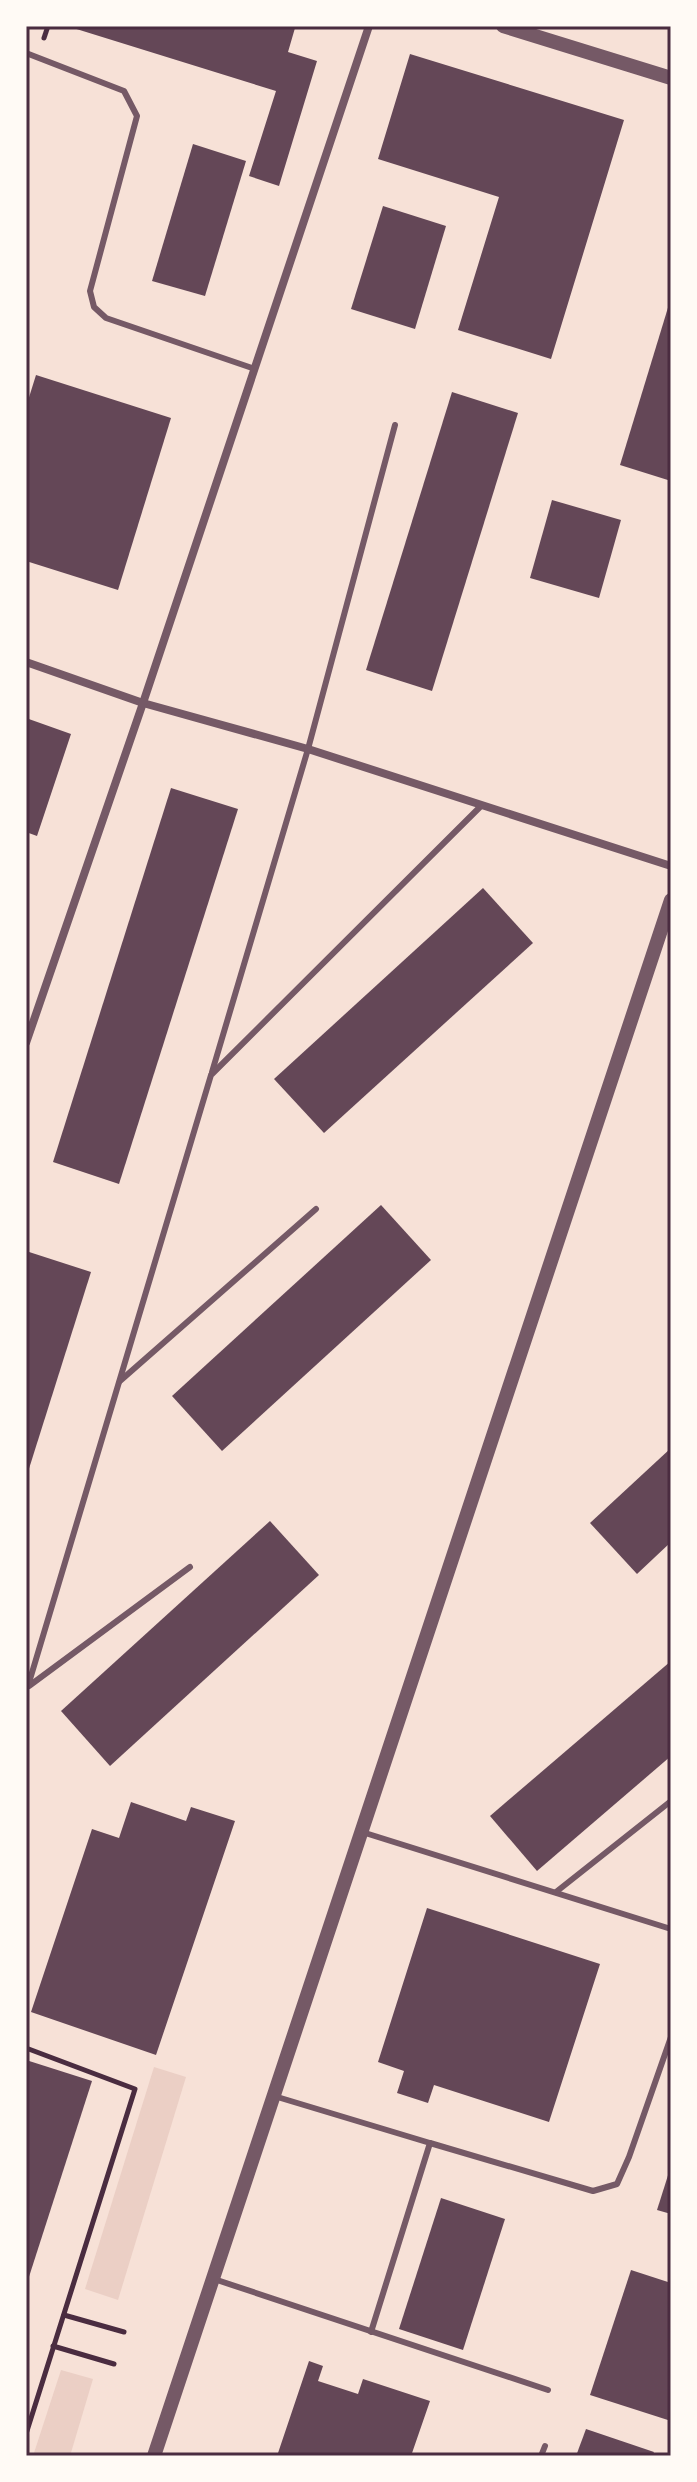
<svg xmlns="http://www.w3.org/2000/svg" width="697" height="2482" font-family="'Noto Sans',sans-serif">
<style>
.green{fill:#ebcfc5}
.building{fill:#644757}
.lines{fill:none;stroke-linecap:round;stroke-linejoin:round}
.path{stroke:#4a2c40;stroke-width:5}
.service{stroke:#755966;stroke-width:6}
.minor{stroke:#755966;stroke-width:8}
.tertiary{stroke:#755966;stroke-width:14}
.neatline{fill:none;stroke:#4a2c40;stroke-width:3}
</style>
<rect width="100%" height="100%" fill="#f7e1d7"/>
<g class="green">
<polygon points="154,2067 186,2077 118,2300 85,2289"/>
<polygon points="61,2370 93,2379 70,2456 33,2456"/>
</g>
<g class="building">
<polygon points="288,26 295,28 288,52 317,61 279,186 249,176 276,91 70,27"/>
<polygon points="410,54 624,120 551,359 458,330 499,197 378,159"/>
<polygon points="193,144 246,161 205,296 152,281"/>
<polygon points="383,206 446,226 415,329 351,309"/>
<polygon points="670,301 671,301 671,481 620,465"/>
<polygon points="36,375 171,418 118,590 26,561 26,407"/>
<polygon points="452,392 518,413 432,691 366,670"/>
<polygon points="552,500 621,520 599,598 530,578"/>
<polygon points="26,718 71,734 37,836 26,832"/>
<polygon points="171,788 238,809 119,1184 53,1162"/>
<polygon points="483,888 533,943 324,1133 274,1079"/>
<polygon points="381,1205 431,1260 222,1451 172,1396"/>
<polygon points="26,1251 91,1272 27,1475 26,1475"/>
<polygon points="671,1448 671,1542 637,1574 590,1523"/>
<polygon points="270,1521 319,1575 110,1766 61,1711"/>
<polygon points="671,1661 671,1756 537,1871 490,1816"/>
<polygon points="131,1802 186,1821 191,1807 235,1821 156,2055 31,2012 92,1829 119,1838"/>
<polygon points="427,1908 600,1964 549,2122 434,2085 428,2103 397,2093 404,2071 378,2062"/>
<polygon points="26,2060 92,2081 27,2283 26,2282"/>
<polygon points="670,2169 671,2169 671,2214 657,2210"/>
<polygon points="441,2198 505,2219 463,2350 399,2329"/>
<polygon points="631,2270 671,2283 671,2421 590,2395"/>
<polygon points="309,2361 323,2366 318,2381 358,2394 363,2379 430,2401 411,2456 277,2456"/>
<polygon points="586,2429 654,2452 652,2456 576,2456"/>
</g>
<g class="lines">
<g class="path">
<polyline points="44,38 48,26"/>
<polyline points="26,2048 135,2089 26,2434"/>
<polyline points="64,2315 124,2332"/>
<polyline points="53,2346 114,2364"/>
</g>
<g class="service">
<polyline points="26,53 124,91 137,116 90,291 94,307 106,318 255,369"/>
<polyline points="212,1072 308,749 395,425"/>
<polyline points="120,1381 316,1209"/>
<polyline points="26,1686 28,1686 211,1075 481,806"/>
<polyline points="29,1686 190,1567"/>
<polyline points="362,1832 671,1929"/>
<polyline points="556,1892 671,1801"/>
<polyline points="274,2096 430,2143 371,2332"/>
<polyline points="430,2143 593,2191 617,2184 629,2157 671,2037"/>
<polyline points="214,2279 548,2390"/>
<polyline points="541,2456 545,2446"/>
</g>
<g class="minor">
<polyline points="26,662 143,703 308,749 671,866"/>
<polyline points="26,1043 143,703 369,26"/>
</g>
<g class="tertiary">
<polyline points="503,26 671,78"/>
<polyline points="154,2456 671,900"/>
</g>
</g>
<rect width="697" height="2482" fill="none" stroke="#fffaf5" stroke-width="56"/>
<rect x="28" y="28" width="641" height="2426" class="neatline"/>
</svg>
